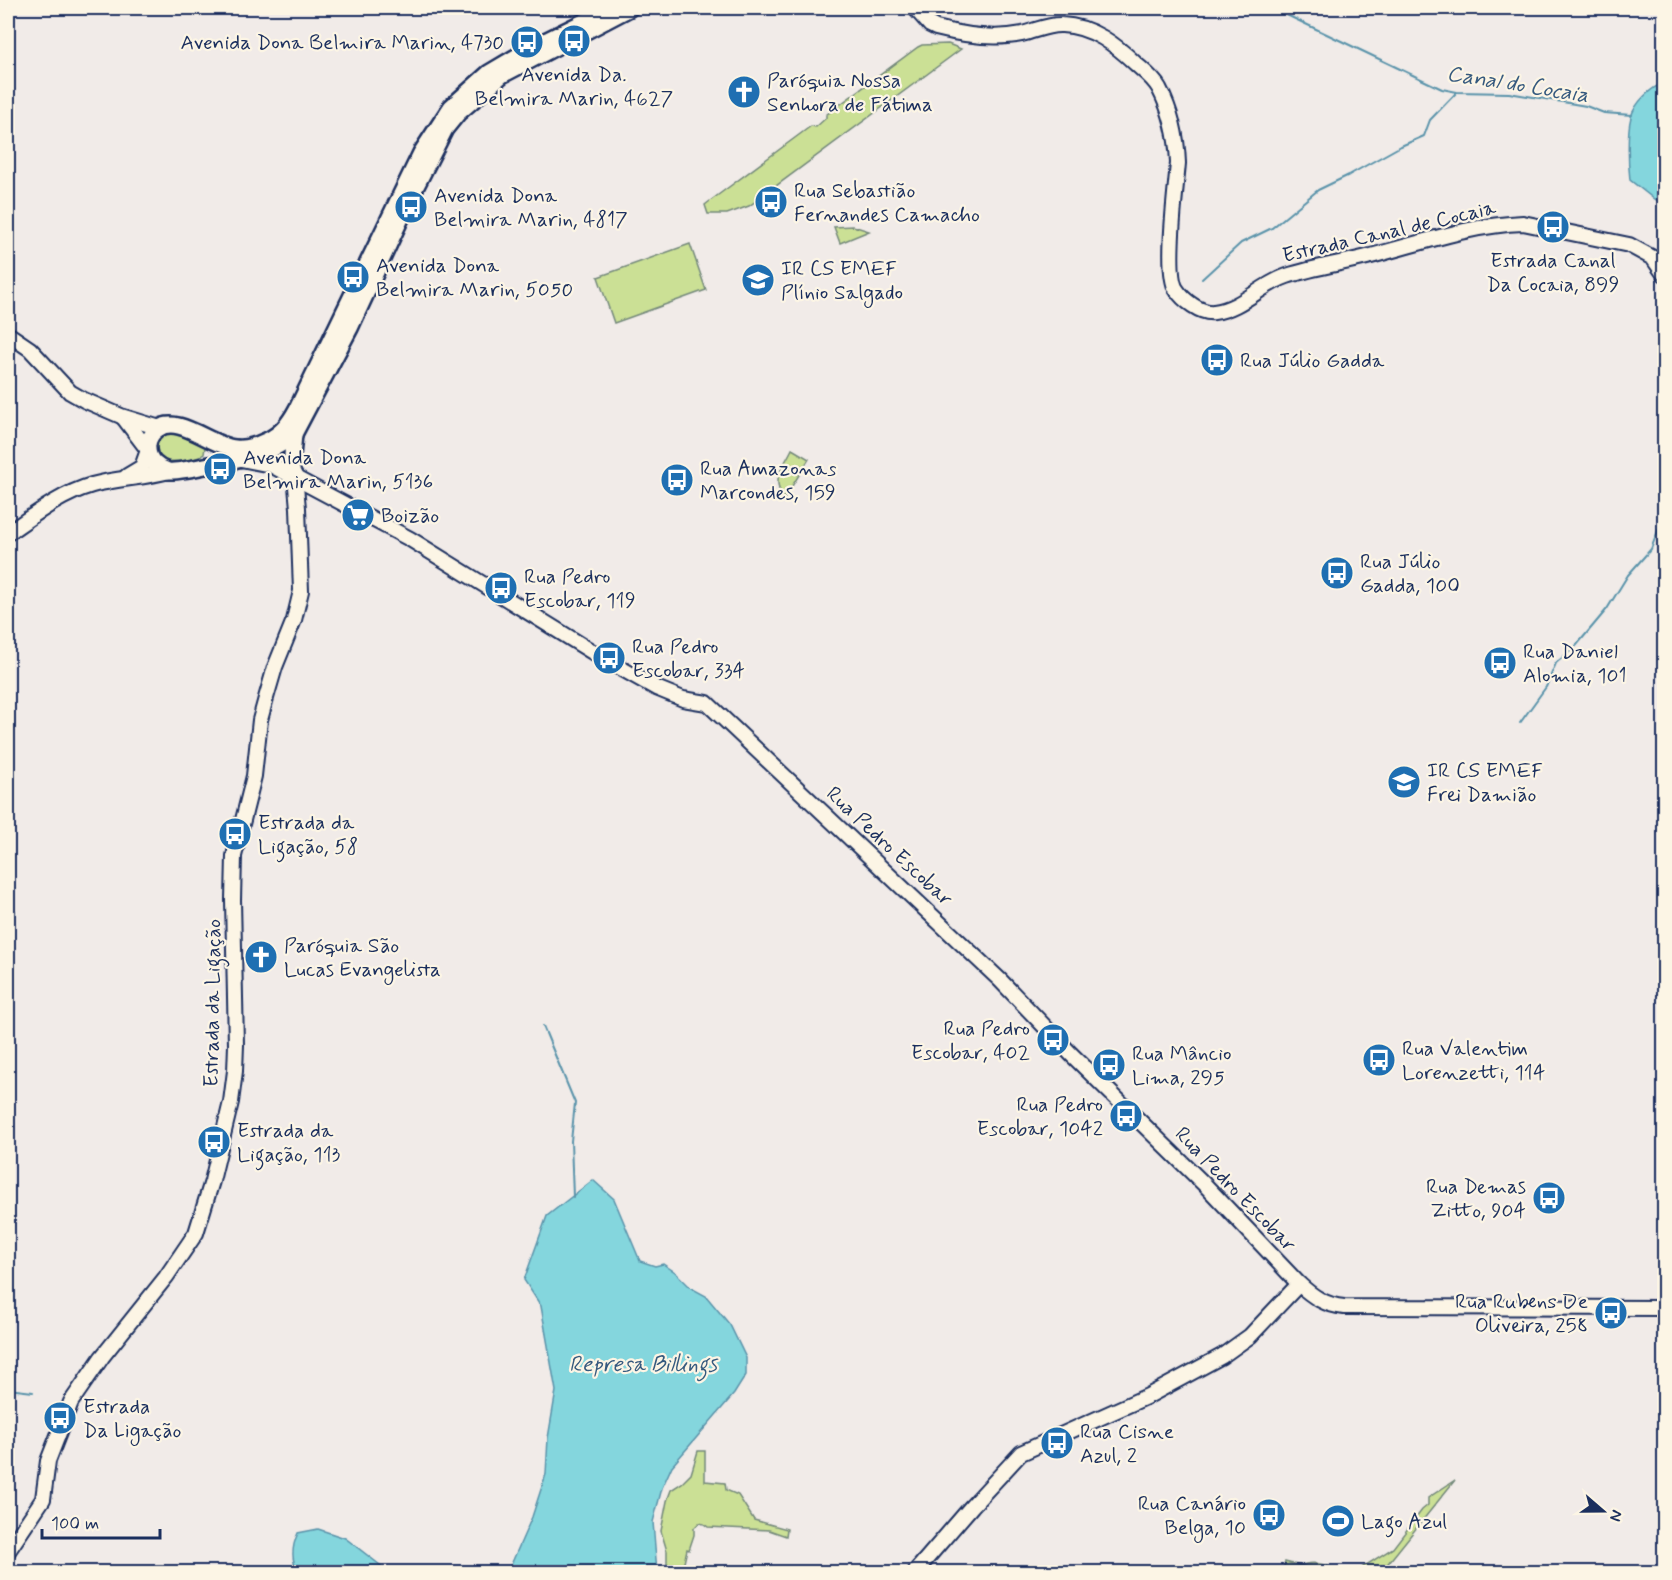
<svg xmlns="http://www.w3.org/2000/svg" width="1672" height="1580" font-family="Mynerve,sans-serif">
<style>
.green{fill:#cbe095;stroke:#73887a;stroke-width:1.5}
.water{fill:#84d6dd;stroke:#5a93aa;stroke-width:1.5}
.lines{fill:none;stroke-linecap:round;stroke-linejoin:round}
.stream{stroke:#5a93aa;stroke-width:2}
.secondary-casing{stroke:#1b2f5e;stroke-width:18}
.primary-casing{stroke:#1b2f5e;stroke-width:20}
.secondary{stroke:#fcf5e5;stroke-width:14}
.primary{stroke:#fcf5e5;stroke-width:15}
.labels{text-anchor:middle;stroke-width:4.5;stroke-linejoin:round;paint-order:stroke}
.poi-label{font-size:21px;fill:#1b2f5e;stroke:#fcf5e5;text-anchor:start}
.street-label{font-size:21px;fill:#1b2f5e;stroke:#fcf5e5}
.water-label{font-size:22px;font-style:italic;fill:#35597e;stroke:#fcf5e5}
</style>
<rect width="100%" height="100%" fill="#f1ebe8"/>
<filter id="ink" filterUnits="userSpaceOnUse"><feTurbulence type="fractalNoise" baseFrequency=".0167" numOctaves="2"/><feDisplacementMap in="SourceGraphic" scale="12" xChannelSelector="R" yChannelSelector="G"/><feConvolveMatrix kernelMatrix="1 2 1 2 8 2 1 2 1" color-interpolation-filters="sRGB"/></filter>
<g filter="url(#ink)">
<g class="green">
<polygon points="948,44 961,49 749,206 727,214 708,214 705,205 710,201 811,126 816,127 826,118 826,115 918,47 922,45"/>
<polygon points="853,226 869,231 840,243 834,227"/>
<polygon points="690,244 706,290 614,323 598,277"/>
<path d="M167 427 203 443 205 447 204 454C194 462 169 463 157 459L151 438Z"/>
<path d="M792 449 809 459 784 499C770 479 783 468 792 449Z"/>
<polygon points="698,1451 705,1451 705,1481 725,1483 726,1490 738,1495 754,1520 787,1529 786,1536 769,1530 708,1527 704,1524 699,1523 694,1528 694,1535 689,1550 687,1549 682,1572 667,1572 667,1551 661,1531 667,1501 671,1490 682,1483 691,1474"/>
<polygon points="1455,1480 1381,1572 1358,1572 1363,1567 1393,1548 1422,1510 1428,1505 1428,1498"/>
<polygon points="1336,1507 1351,1526 1340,1535 1325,1516"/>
<path d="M1285 1562 1301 1566C1312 1560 1330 1565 1341 1572H1285L1287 1568 1284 1567Z"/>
</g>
<g class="water">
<path d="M1664 83V202L1654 199 1630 180C1628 163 1627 132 1631 117 1635 103 1651 87 1664 83Z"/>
<polygon points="593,1180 614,1199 640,1261 655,1266 663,1264 675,1272 691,1288 706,1296 730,1325 746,1358 746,1375 734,1394 672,1466 662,1488 653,1522 657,1572 516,1572 510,1567 532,1517 546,1474 548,1438 556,1391 541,1306 524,1280 547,1216"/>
<path d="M318 1529 345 1538 389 1572H298C291 1560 292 1546 298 1533Z"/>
</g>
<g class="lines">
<g class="stream">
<polyline points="1272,8 1442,89 1457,92 1509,93 1586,106 1604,113 1632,115"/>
<polyline points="1202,279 1241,243 1272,228 1318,190 1349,175 1401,146 1424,136 1430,120 1456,93"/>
<polyline points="1520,723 1546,687 1556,663 1576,646 1607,609 1628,575 1651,549 1664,515"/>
<polyline points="8,926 15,911"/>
<polyline points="543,1026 575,1103 571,1141 573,1197"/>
<polyline points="8,1389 33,1392"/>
</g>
<g class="secondary-casing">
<g id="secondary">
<path d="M915 8 930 25 936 28C963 35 994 40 1022 34 1035 31 1048 24 1062 25 1092 26 1116 45 1137 65 1145 72 1154 79 1159 88 1171 111 1177 137 1178 163 1176 188 1165 271 1176 289 1183 300 1201 314 1214 312 1241 309 1262 284 1287 276 1315 267 1344 263 1371 256 1422 243 1470 225 1523 223L1629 245 1653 258 1664 274"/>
<polyline points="8,334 30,349 70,392 84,400 121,416 160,428"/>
<polyline points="123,417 148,450 142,467 127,476"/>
<path d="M241 459 271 465 410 539 599 656 656 688 683 699 707 703 1000 980 1071 1054 1206 1186 1299 1284C1313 1297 1325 1305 1344 1307L1664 1308"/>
<path d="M8 533C34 515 61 494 92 485 117 478 144 478 169 471"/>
<polyline points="8,1551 43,1499 48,1461 71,1402 102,1357 166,1277 196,1233 212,1181 231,1102 235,1071 236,1045 233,900 234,856 254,776 260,720 266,698 275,667 294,620 301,591 298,508 295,476 292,470"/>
<polyline points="915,1572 972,1506 1021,1453 1148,1396 1222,1356 1250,1336 1299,1284"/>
</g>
</g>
<g class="primary-casing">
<g id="primary">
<path d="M612 8 533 47 489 73 451 107 421 153 297 409C289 424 281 434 266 441 256 446 245 449 235 448 211 446 178 414 158 429 151 434 147 441 148 449 148 460 158 468 168 471 178 473 255 456 267 451 277 447 286 442 294 434L350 328 414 190 445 129 458 113 502 75 630 8"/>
<polyline points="291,467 294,434"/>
</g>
</g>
<use href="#secondary" class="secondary"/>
<use href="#primary" class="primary"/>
</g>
</g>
<defs>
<g id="bus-disc" transform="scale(1.725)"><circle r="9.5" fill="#1f6fb2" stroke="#fcf5e5"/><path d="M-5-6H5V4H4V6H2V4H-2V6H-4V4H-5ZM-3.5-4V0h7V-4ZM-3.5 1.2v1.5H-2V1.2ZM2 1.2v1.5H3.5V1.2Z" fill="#fff"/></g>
<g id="church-disc" transform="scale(1.725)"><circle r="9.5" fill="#1f6fb2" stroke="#fcf5e5"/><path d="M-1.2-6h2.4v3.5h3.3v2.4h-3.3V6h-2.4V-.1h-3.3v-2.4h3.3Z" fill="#fff"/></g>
<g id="school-disc" transform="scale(1.725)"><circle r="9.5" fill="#1f6fb2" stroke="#fcf5e5"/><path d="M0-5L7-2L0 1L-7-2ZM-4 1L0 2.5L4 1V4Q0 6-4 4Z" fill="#fff"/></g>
<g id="supermarket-disc" transform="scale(1.725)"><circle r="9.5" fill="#1f6fb2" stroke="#fcf5e5"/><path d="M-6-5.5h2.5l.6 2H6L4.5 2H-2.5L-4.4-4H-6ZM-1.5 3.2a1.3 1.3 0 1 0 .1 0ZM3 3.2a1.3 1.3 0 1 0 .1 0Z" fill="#fff"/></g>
<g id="stadium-disc" transform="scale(1.725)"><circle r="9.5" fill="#1f6fb2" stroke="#fcf5e5"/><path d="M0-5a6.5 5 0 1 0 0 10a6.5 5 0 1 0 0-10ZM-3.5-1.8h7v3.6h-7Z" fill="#fff"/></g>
</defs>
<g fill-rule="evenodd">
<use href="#bus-disc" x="574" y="41"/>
<use href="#bus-disc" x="527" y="42"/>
<use href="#church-disc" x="744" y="92"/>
<use href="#bus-disc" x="771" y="202"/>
<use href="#bus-disc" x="411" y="207"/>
<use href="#bus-disc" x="1553" y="227"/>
<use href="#bus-disc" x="353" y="277"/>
<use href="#school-disc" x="758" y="280"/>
<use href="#bus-disc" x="1217" y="360"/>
<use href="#bus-disc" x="220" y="469"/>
<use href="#bus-disc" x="677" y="480"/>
<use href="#supermarket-disc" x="358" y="515"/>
<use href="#bus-disc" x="1337" y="573"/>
<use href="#bus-disc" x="501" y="588"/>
<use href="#bus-disc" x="609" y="658"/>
<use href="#bus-disc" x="1500" y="663"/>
<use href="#school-disc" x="1404" y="782"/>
<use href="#bus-disc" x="235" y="834"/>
<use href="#church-disc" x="261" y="957"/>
<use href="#bus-disc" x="1053" y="1040"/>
<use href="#bus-disc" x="1379" y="1060"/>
<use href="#bus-disc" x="1109" y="1065"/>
<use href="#bus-disc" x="1126" y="1116"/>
<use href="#bus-disc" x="214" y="1142"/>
<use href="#bus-disc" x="1549" y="1198"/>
<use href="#bus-disc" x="1611" y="1313"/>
<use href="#bus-disc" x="60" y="1418"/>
<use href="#bus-disc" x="1057" y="1443"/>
<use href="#bus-disc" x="1269" y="1515"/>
<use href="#stadium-disc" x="1338" y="1521"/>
</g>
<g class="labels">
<g class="poi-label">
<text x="504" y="49" text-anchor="end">Avenida Dona Belmira Marin, 4730</text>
<text x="574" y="81" text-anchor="middle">Avenida Da.<tspan x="574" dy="24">Belmira Marin, 4627</tspan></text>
<text x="767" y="87">Paróquia Nossa<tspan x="767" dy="24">Senhora de Fátima</tspan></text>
<text x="794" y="197">Rua Sebastião<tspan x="794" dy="24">Fernandes Camacho</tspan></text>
<text x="434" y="202">Avenida Dona<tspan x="434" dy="24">Belmira Marin, 4817</tspan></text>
<text x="1553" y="267" text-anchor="middle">Estrada Canal<tspan x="1553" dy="24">Da Cocaia, 899</tspan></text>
<text x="376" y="272">Avenida Dona<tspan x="376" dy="24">Belmira Marin, 5050</tspan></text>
<text x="781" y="275">IR CS EMEF<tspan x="781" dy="24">Plínio Salgado</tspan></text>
<text x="1240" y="367">Rua Júlio Gadda</text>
<text x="243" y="464">Avenida Dona<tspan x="243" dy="24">Belmira Marin, 5136</tspan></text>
<text x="700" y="475">Rua Amazonas<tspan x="700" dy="24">Marcondes, 159</tspan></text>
<text x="381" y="522">Boizão</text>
<text x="1360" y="568">Rua Júlio<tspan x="1360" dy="24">Gadda, 100</tspan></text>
<text x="524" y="583">Rua Pedro<tspan x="524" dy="24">Escobar, 119</tspan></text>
<text x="632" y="653">Rua Pedro<tspan x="632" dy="24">Escobar, 334</tspan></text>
<text x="1523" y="658">Rua Daniel<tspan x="1523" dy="24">Alomia, 101</tspan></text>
<text x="1427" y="777">IR CS EMEF<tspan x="1427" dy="24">Frei Damião</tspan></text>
<text x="258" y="829">Estrada da<tspan x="258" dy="24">Ligação, 58</tspan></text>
<text x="284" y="952">Paróquia São<tspan x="284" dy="24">Lucas Evangelista</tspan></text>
<text x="1030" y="1035" text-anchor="end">Rua Pedro<tspan x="1030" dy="24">Escobar, 402</tspan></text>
<text x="1402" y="1055">Rua Valentim<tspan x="1402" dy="24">Lorenzetti, 114</tspan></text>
<text x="1132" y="1060">Rua Mâncio<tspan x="1132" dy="24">Lima, 295</tspan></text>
<text x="1103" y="1111" text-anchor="end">Rua Pedro<tspan x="1103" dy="24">Escobar, 1042</tspan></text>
<text x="237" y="1137">Estrada da<tspan x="237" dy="24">Ligação, 113</tspan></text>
<text x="1526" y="1193" text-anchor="end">Rua Demas<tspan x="1526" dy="24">Zitto, 904</tspan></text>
<text x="1588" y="1308" text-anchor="end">Rua Rubens De<tspan x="1588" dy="24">Oliveira, 258</tspan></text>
<text x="83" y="1413">Estrada<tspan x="83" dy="24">Da Ligação</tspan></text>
<text x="1080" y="1438">Rua Cisne<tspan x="1080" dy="24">Azul, 2</tspan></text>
<text x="1246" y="1510" text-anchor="end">Rua Canário<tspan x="1246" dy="24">Belga, 10</tspan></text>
<text x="1361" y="1528">Lago Azul</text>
</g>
<g class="street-label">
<text transform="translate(1389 231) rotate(-13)" y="7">Estrada Canal de Cocaia</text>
<text transform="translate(890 846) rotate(43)" y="7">Rua Pedro Escobar</text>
<text transform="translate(212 1003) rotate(-89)" y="7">Estrada da Ligação</text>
<text transform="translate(1236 1189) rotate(46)" y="7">Rua Pedro Escobar</text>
</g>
<g class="water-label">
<text transform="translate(1518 83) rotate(9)" y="8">Canal do Cocaia</text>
<text x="643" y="1371">Represa Billings</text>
</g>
</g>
<rect width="1672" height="1580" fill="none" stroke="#fcf5e5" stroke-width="30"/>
<rect x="15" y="15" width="1642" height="1550" fill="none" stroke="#1b2f5e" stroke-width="2" filter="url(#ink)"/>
<g transform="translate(1603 1511) rotate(110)" stroke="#fcf5e5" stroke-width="4.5" paint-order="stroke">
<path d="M0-4.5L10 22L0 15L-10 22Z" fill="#1b2f5e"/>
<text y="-9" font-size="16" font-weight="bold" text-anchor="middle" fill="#1b2f5e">N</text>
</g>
<path d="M42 1529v9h118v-9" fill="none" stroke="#1b2f5e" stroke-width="3"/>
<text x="51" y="1529" font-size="18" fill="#1b2f5e" stroke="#fcf5e5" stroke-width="4.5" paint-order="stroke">100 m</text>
</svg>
